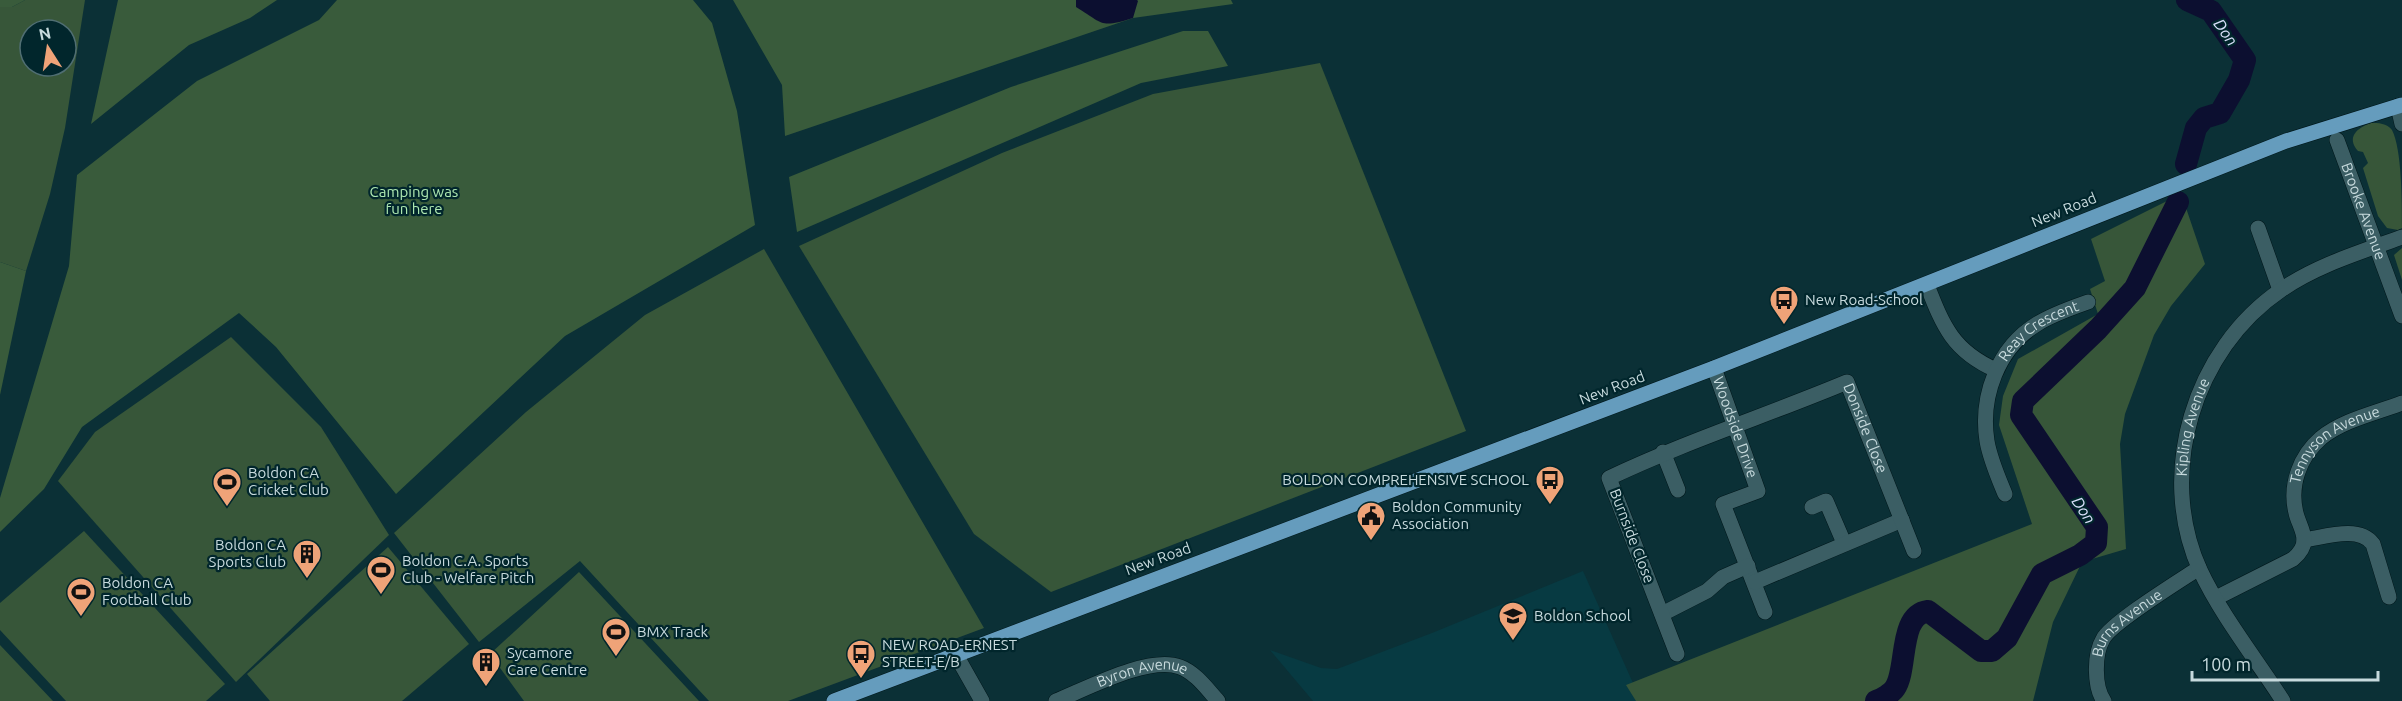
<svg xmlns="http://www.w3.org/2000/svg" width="2402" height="701" font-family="Ubuntu,sans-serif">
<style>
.built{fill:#073a42}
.green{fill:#375639;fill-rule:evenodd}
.forest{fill:#395b3b}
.water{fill:#0c0f30}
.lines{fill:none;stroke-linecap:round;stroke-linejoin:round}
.river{stroke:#0c0f30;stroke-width:22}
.minor-casing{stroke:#00171b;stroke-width:16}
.major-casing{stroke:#00171b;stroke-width:16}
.minor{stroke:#3b5e64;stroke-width:15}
.major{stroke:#659cbd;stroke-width:15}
.labels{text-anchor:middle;stroke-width:4.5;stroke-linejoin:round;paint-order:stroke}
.park-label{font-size:15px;fill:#aee8b1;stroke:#01262c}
.street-label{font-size:15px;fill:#c7dadd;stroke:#01262c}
.poi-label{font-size:15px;fill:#c7dadd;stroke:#01262c;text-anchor:start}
.water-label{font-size:16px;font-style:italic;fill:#dae1fc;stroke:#01262c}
</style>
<rect width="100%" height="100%" fill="#0b3036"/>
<polygon class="built" points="1583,571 1641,701 1313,701 1270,650 1321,668 1337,669 1432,633"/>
<g class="green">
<path d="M25 0H85L65 128 50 194 26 271 0 262V7H12ZM30 30H66V66H30Z"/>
<polygon points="1320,63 1466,431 1051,592 974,534 799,246 1002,153 1153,94"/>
<path d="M2371 123C2378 123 2387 123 2392 130 2402 149 2402 204 2402 228L2398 230 2387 228 2378 216 2363 168 2368 163 2363 152 2358 151C2346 137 2357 128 2371 123Z"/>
<polygon points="2171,199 2183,199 2205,264 2171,306 2154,335 2125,414 2120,444 2126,549 2082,562 2053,622 2033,701 1636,701 1626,685 2032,524 1999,425 2003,396 2018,359 2098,314 2090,289 2105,281 2091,239"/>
<polygon points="2402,248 2402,280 2394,255"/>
<polygon points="764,249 984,628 788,701 709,701 580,561 479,642 394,533 526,412 645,315"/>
<polygon points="231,337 321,427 389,535 236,682 58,481 95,432"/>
<polygon points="84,531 225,684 206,701 66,701 0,630 0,603"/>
<polygon points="388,547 469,644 402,701 270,701 247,674"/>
<polygon points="579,572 699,701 700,701 524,701 490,654"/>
<polygon points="0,645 53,701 0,701"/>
</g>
<g class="forest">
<polygon points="0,0 25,0 12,7 0,7"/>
<polygon points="118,0 277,0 250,18 189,45 91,124"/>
<polygon points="337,0 693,0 712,23 737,111 755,225 565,336 396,494 276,347 239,313 82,427 44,489 0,532 0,498 69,266 77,175 197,81 319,20"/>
<polygon points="733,0 1231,0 1233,4 1133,18 785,136 782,85"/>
<polygon points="1183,31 1208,31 1228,66 1141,83 797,232 789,177 1011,87"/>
<polygon points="0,262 26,271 0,395"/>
</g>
<path class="water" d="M1076 0H1137L1138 1 1133 18C1099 29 1103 23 1076 7Z"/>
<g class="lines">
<g class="river">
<polyline points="2186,164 2196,128 2204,118 2220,113 2239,80 2245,60 2211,11 2187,0"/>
<path d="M1876 701C1882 699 1892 693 1895 688 1908 669 1898 615 1928 611L1981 651H1992L2007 638 2042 574 2080 555 2096 543 2097 527 2021 415 2023 401 2098 329 2135 288 2178 202"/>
</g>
<g class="minor-casing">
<g id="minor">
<polyline points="2398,106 2402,124"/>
<path id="s1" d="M2337 140 2402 316"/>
<polyline points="2258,228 2280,290"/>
<path d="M1927 285C1943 326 1953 351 1996 370"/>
<path id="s2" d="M1714 368 1758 491 1723 504 1765 612"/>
<polyline points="1663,452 1678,490"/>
<path id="s3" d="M2005 494C1998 477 1990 459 1987 441 1980 396 1998 348 2037 324 2053 314 2071 308 2088 302"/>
<polyline points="1812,507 1826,501 1844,543"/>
<path d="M2304 540C2325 537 2359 525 2373 544L2389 597"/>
<polyline points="1755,582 1902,520"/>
<path id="s4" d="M2216 598 2293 559C2299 554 2304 548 2304 540 2304 531 2298 522 2296 513 2289 485 2300 456 2321 438 2343 420 2376 413 2402 403"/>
<polyline points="1662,614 1707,591 1723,577 1748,566"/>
<path id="s5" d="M1677 654 1609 478C1687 441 1768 415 1847 382L1914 551"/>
<polyline points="956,655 982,701"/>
<path id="s6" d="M1056 701C1086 689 1149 655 1180 667 1196 673 1207 689 1218 701"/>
<path id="s7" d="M2104 701C2094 687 2094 654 2103 639 2111 623 2181 580 2199 568"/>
<path id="s8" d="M2283 701C2256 659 2221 615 2200 570 2156 473 2194 349 2281 290 2317 265 2361 252 2402 237"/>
</g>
</g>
<g class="major-casing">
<polyline id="major" points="834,701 1714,368 2286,141 2402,105"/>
</g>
<use href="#minor" class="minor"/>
<use href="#major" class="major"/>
</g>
<defs>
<g id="bus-pin" transform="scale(1.5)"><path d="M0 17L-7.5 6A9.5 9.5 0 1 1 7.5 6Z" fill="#efa378" stroke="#01262c"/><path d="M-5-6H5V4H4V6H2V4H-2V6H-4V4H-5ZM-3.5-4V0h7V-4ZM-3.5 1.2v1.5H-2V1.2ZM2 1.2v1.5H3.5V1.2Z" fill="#111"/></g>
<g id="stadium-pin" transform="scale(1.5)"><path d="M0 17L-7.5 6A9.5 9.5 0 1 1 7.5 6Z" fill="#efa378" stroke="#01262c"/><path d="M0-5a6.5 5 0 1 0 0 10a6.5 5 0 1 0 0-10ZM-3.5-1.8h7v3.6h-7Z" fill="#111"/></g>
<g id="civic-pin" transform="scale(1.5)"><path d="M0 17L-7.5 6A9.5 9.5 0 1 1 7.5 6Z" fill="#efa378" stroke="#01262c"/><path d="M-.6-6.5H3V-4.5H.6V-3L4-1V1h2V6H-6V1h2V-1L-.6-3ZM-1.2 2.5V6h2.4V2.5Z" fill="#111"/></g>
<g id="building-pin" transform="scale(1.5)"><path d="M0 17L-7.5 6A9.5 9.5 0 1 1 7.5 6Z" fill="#efa378" stroke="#01262c"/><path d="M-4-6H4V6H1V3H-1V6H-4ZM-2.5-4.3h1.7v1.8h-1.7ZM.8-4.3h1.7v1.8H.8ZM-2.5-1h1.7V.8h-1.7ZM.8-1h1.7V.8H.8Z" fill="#111"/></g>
<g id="school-pin" transform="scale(1.5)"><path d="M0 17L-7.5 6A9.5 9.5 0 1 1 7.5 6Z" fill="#efa378" stroke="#01262c"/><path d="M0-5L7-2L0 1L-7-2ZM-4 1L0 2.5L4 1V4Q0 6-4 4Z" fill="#111"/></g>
</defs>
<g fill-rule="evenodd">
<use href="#bus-pin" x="1784" y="300"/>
<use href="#bus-pin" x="1550" y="480"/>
<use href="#stadium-pin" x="227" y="482"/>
<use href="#civic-pin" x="1371" y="516"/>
<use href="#building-pin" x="307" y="554"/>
<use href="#stadium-pin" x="381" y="570"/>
<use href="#stadium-pin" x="81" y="592"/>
<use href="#school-pin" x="1513" y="616"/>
<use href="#stadium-pin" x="616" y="632"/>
<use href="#bus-pin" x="861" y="654"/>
<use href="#building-pin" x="486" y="662"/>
</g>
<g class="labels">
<g class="park-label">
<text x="414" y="197">Camping was<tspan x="414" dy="17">fun here</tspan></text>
</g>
<g class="street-label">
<text transform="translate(2064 210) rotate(-22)" y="5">New Road</text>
<text dy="5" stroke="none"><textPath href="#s1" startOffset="76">Brooke Avenue</textPath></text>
<text dy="5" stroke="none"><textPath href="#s3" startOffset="188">Reay Crescent</textPath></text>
<text transform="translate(1612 388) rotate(-21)" y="5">New Road</text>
<text dy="5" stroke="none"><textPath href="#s2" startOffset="63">Woodside Drive</textPath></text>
<text dy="5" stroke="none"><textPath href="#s8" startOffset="302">Kipling Avenue</textPath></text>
<text dy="5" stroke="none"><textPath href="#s5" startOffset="495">Donside Close</textPath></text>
<text dy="5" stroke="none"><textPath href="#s4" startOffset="226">Tennyson Avenue</textPath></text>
<text transform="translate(1632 536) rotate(69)" y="5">Burnside Close</text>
<text transform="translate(1158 559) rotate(-20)" y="5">New Road</text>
<text dy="5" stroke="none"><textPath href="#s7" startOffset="92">Burns Avenue</textPath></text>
<text dy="5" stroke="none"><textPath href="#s6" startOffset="92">Byron Avenue</textPath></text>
</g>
<g class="poi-label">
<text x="1805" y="305">New Road-School</text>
<text x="248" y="478">Boldon CA<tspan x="248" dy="17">Cricket Club</tspan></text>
<text x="1529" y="485" text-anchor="end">BOLDON COMPREHENSIVE SCHOOL</text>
<text x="1392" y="512">Boldon Community<tspan x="1392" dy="17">Association</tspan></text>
<text x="286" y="550" text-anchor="end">Boldon CA<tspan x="286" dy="17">Sports Club</tspan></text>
<text x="402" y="566">Boldon C.A. Sports<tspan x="402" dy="17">Club - Welfare Pitch</tspan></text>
<text x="102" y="588">Boldon CA<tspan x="102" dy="17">Football Club</tspan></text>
<text x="1534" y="621">Boldon School</text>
<text x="637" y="637">BMX Track</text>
<text x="882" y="650">NEW ROAD-ERNEST<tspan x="882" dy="17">STREET-E/B</tspan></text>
<text x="507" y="658">Sycamore<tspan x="507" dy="17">Care Centre</tspan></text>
</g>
<g class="water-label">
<text transform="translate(2226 32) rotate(54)" y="6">Don</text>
<text transform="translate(2084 510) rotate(57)" y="6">Don</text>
</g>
</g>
<g transform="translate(48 48) rotate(348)"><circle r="28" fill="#01262c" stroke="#506e73" stroke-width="1.5"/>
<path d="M0-4.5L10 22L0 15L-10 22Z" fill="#efa378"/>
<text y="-9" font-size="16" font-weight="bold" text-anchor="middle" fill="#c7dadd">N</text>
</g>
<path d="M2192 671v9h186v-9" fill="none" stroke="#c7dadd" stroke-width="3"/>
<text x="2201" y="671" font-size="18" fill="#c7dadd" stroke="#01262c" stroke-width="4.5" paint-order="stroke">100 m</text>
</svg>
